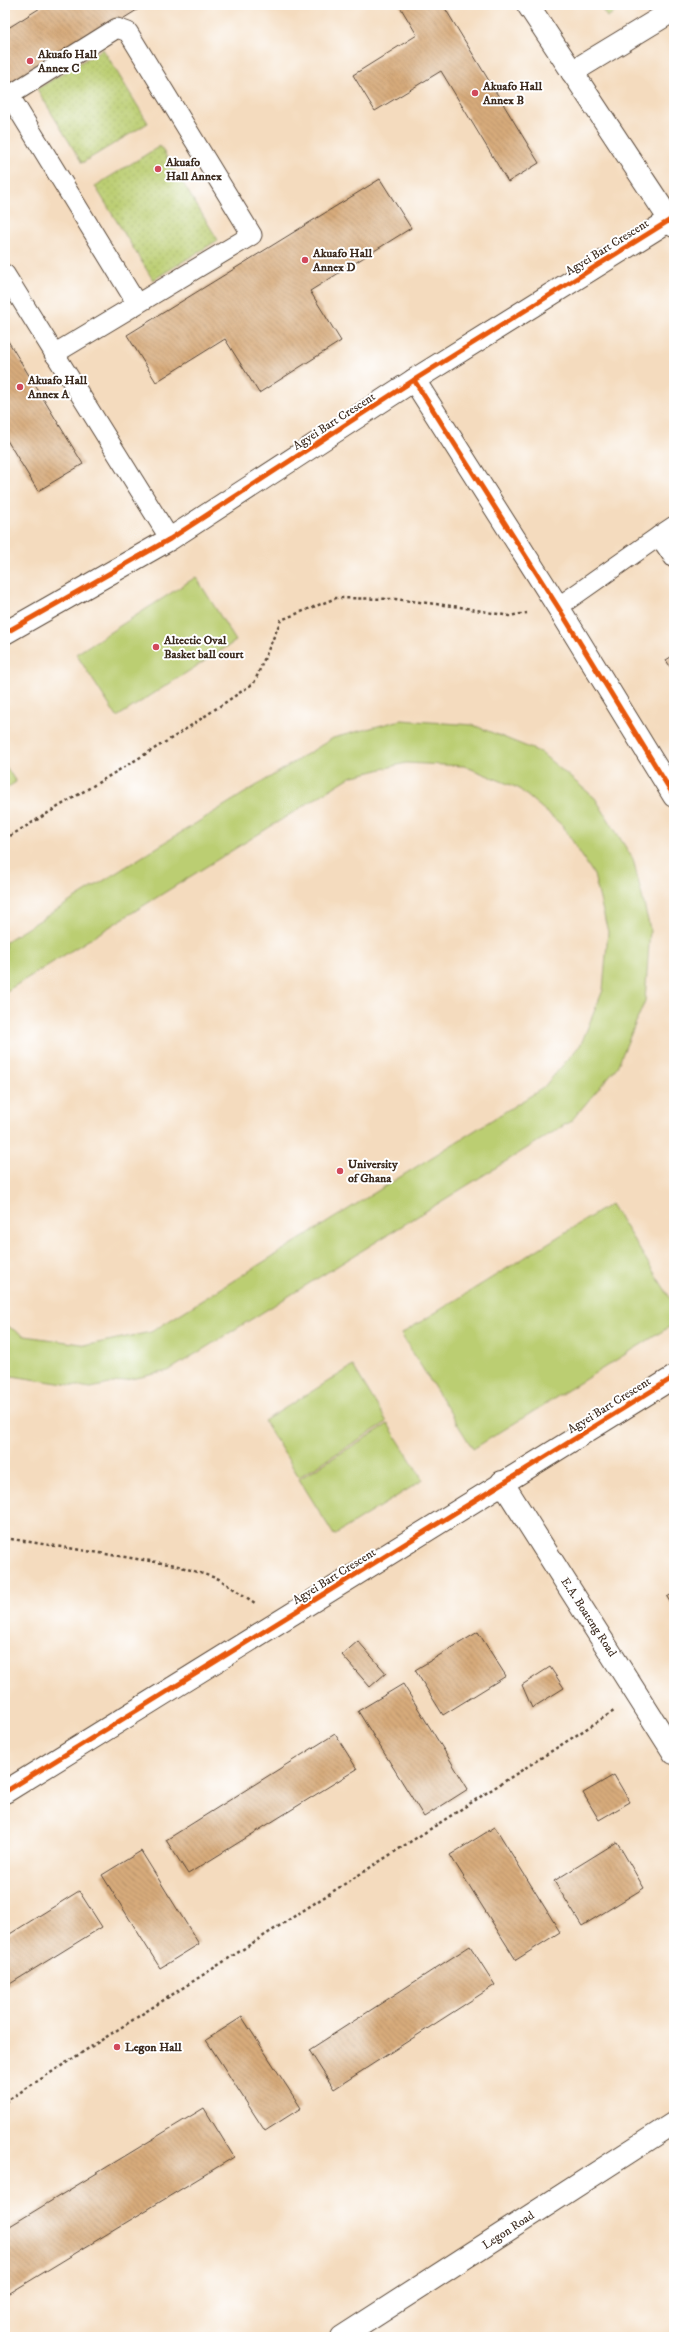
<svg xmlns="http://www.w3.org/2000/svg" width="679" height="2342" font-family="'IM FELL DW Pica',serif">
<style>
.grass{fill:url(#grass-dots);stroke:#7b7c48}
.pitch{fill:#bbce72;stroke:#7b7c48}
.building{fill:url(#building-back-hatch)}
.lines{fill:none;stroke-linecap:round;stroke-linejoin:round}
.service-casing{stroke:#574536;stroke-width:21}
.minor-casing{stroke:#574536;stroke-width:24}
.path{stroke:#574536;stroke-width:2.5;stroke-dasharray:3 3;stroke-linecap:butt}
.service{stroke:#fff;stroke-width:19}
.minor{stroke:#fff;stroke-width:22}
.cycleway-casing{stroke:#fff;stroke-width:8}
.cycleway{stroke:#e8590c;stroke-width:5}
.poi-dot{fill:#d1495b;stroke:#fff;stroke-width:1.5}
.labels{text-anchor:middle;stroke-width:4;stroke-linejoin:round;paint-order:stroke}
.poi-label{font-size:12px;font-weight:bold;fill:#3b2a1e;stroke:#fff;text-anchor:start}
.street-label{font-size:12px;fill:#3b2a1e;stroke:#fff}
</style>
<defs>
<pattern id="grass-dots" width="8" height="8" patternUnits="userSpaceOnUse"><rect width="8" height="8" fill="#bbce72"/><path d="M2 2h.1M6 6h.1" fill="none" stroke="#a2b162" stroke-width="1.8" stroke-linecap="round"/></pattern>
<pattern id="building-back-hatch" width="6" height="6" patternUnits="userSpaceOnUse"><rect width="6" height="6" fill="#d7ab7c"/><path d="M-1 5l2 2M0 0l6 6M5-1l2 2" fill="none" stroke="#b08b65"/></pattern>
</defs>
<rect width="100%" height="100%" fill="#fff"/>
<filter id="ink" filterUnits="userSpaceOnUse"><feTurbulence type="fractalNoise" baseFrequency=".025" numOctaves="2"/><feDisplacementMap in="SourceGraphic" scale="8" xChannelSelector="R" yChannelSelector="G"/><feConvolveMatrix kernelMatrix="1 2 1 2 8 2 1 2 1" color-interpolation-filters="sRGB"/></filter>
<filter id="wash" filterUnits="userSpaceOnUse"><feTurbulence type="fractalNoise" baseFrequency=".012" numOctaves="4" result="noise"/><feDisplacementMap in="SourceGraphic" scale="16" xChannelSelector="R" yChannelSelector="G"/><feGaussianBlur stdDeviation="0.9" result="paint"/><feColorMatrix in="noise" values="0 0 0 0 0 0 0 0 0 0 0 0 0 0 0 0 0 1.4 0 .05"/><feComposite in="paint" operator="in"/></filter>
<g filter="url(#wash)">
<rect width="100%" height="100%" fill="#f4dbbe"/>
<g class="grass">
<polygon points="103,49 148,123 82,163 37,89"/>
<polygon points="160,146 218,240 153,280 95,186"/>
</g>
<g class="pitch">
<polygon points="599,5 626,5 607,17"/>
<polygon points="196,577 236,641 117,717 76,654"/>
<polygon points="401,720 473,725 540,752 595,798 633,859 650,929 645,1001 617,1067 571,1121 168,1371 91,1388 12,1376 5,1373 5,1325 25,1336 88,1345 151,1332 543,1088 581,1044 603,990 608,932 594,875 563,826 518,788 464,766 406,763 350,777 5,992 5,942 333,738"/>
<polygon points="5,765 16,782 5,789"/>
<polygon points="611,1204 674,1304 674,1324 473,1449 401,1334"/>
<polygon points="353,1366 387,1422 299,1477 264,1421"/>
<polygon points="388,1424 423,1480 334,1535 299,1479"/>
</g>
<g id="blocks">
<g class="building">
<polygon points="45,5 145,5 5,92 5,30"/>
<polygon points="399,5 443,5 539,163 508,182 441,71 375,111 353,75 417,35"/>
<polygon points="380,179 411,228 310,291 341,341 259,393 225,339 156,382 127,335"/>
<polygon points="5,336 83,464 38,491 5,437"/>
<polygon points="674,655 674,673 666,660"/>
<polygon points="674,1593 674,1608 667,1597"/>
<polygon points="478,1632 506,1676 443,1715 415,1670"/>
<polygon points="358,1641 386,1673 370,1687 342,1655"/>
<polygon points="550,1667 564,1688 532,1708 522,1685"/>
<polygon points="403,1684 468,1789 424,1817 358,1711"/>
<polygon points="335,1734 357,1769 188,1874 166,1840"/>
<polygon points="614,1775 630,1802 599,1820 583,1793"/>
<polygon points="495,1827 560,1932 516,1960 450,1855"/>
<polygon points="617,1842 644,1888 582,1926 554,1881"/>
<polygon points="141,1851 199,1944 160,1968 102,1875"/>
<polygon points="79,1891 102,1927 5,1987 5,1937"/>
<polygon points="470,1946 495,1985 334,2089 309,2050"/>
<polygon points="242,2017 301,2108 265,2131 206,2040"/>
<polygon points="204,2108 234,2157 5,2296 5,2229"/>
</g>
</g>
</g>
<g filter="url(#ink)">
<use href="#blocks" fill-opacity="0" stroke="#574536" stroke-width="1"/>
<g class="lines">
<g class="service-casing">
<g id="service">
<polyline points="5,274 170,539"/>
<polyline points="54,354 252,235 128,32 117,28 15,92 11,98 137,304"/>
<polyline points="659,536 674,526"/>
<polyline points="558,607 659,536 674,558"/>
</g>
</g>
<g class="minor-casing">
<g id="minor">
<polyline points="528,5 674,226"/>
<polyline points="572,72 674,10"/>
<polyline points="414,380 558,607 674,796"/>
<polyline points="5,633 170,539 414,380 670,220"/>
<polyline points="502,1482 674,1753"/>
<polyline points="5,1792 674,1377"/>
<polyline points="342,2337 674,2123"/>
</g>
</g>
<g class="path">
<polyline points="5,839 177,735 254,683 281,620 336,598 395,599 460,607 509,616 527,613"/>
<polyline points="5,1538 175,1565 219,1579 255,1603"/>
<polyline points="5,2102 614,1711"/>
</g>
<use href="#service" class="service"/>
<use href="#minor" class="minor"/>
<g class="cycleway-casing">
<g id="cycleway">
<polyline points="414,380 558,607 674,796"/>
<polyline points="5,633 170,539 414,380 670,220"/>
<polyline points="5,1792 674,1377"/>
</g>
</g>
<use href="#cycleway" class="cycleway"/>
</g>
</g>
<g class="poi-dot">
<circle cx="30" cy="61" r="4"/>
<circle cx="475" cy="93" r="4"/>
<circle cx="158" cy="169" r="4"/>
<circle cx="305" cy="260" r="4"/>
<circle cx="20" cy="387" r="4"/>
<circle cx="156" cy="647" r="4"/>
<circle cx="340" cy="1171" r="4"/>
<circle cx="117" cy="2047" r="4"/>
</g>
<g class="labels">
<g class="poi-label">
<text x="38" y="58">Akuafo Hall<tspan x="38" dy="14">Annex C</tspan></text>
<text x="483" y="90">Akuafo Hall<tspan x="483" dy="14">Annex B</tspan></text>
<text x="166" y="166">Akuafo<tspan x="166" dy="14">Hall Annex</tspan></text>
<text x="313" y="257">Akuafo Hall<tspan x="313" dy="14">Annex D</tspan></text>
<text x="28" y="384">Akuafo Hall<tspan x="28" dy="14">Annex A</tspan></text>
<text x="164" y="644">Altectic Oval<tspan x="164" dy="14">Basket ball court</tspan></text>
<text x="348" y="1168">University<tspan x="348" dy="14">of Ghana</tspan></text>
<text x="125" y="2051">Legon Hall</text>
</g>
<g class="street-label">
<text transform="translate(607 247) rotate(-32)" y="4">Agyei Bart Crescent</text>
<text transform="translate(334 421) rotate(-33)" y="4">Agyei Bart Crescent</text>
<text transform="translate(609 1405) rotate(-32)" y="4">Agyei Bart Crescent</text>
<text transform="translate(334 1576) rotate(-32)" y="4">Agyei Bart Crescent</text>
<text transform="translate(589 1617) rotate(57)" y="4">E.A. Boateng Road</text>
<text transform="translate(508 2230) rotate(-33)" y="4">Legon Road</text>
</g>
</g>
<rect width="679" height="2342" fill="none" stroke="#fff" stroke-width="20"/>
</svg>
